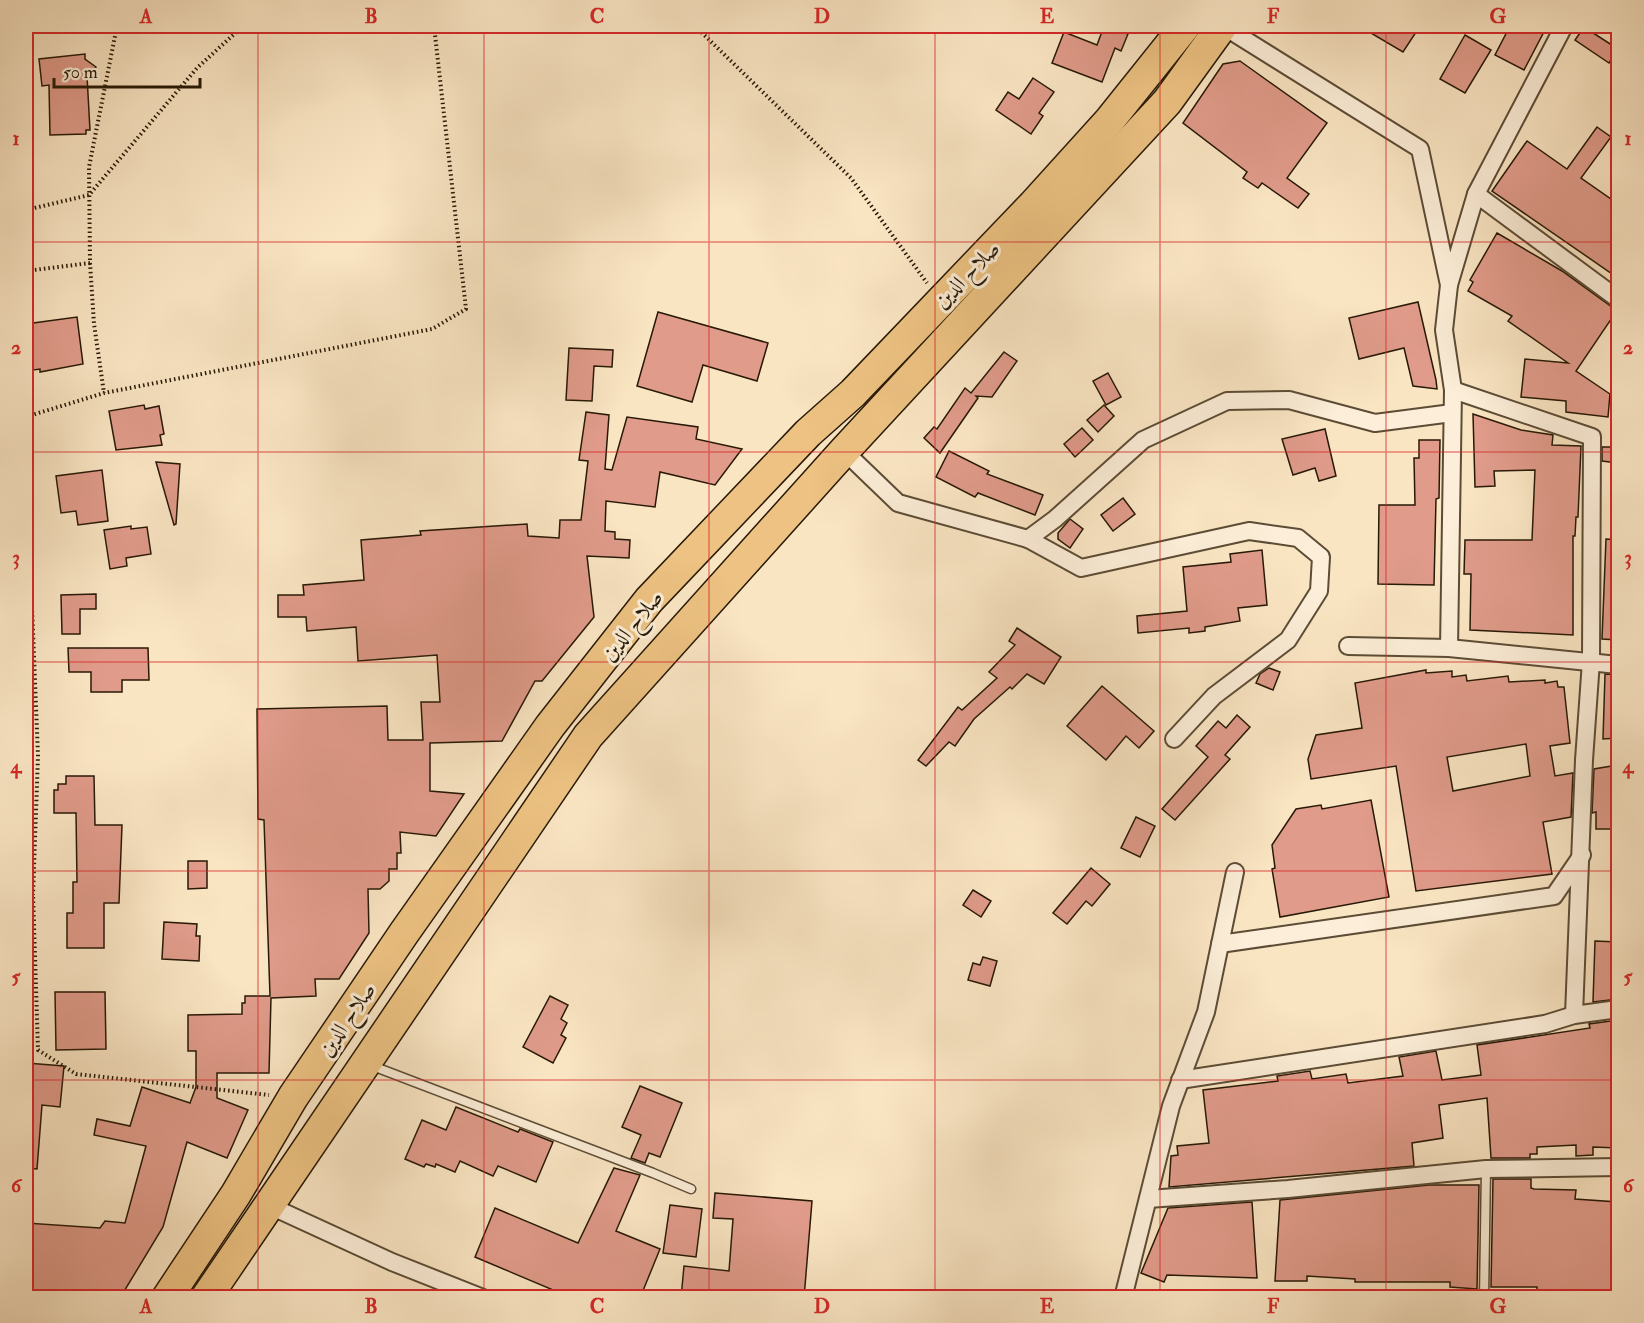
<svg xmlns="http://www.w3.org/2000/svg" width="1644" height="1323" font-family="'IM FELL Double Pica',Amiri,serif">
<style>
.building{fill:#e09b8a;stroke:#271906;stroke-width:1.5;fill-rule:evenodd}
.lines{fill:none;stroke-linecap:round;stroke-linejoin:round}
.lane-casing{stroke:#5c4c35;stroke-width:11}
.street-casing{stroke:#5c4c35;stroke-width:20}
.highway-casing{stroke:#271906;stroke-width:33}
.path{stroke:#271906;stroke-width:4;stroke-dasharray:1.5 3;stroke-linecap:butt}
.lane{stroke:#fceed8;stroke-width:8}
.street{stroke:#fceed8;stroke-width:16}
.highway{stroke:#edc282;stroke-width:30}
.grid{fill:none;stroke:#d62828;stroke-width:1.5;stroke-opacity:0.55}
.labels{text-anchor:middle;stroke-width:6;stroke-linejoin:round;paint-order:stroke}
.street-label{font-size:22px;fill:#271906;stroke:#fceed8}
.neatline{fill:none;stroke:#d62828;stroke-width:2}
.grid-label{font-size:20px;text-anchor:middle;font-weight:bold;fill:#d62828}
</style>
<rect width="100%" height="100%" fill="#fae5c3"/>
<filter id="stains"><feTurbulence type="fractalNoise" baseFrequency=".00333" numOctaves="4"/><feColorMatrix values="0 0 0 0 .2 0 0 0 0 .09 0 0 0 0 .02 0 0 0 .5 -.17"/></filter>
<radialGradient id="worn" r=".72"><stop offset=".6" stop-color="#630" stop-opacity="0"/><stop offset="1" stop-color="#630" stop-opacity=".3"/></radialGradient>
<g class="building">
<polygon points="1104,26 1128,34 1121,51 1115,48 1102,82 1052,63 1064,32 1097,45"/>
<polygon points="1359,26 1420,26 1403,52"/>
<polygon points="1510,26 1547,26 1524,70 1495,55"/>
<polygon points="1584,27 1618,49 1609,63 1575,40"/>
<polygon points="1465,35 1491,50 1465,93 1440,79"/>
<polygon points="85,54 85,59 96,67 87,76 90,130 86,130 86,134 50,135 49,85 42,86 39,59"/>
<polygon points="1240,61 1327,123 1287,178 1309,194 1298,208 1262,183 1258,188 1243,178 1247,172 1183,123 1223,64"/>
<polygon points="1033,78 1054,92 1039,113 1043,116 1031,134 996,110 1008,92 1019,99"/>
<polygon points="1597,127 1611,137 1581,178 1618,204 1618,278 1492,191 1527,141 1567,169"/>
<polygon points="1497,233 1562,271 1612,307 1618,309 1576,371 1610,394 1608,417 1566,412 1566,401 1521,397 1525,359 1568,363 1508,321 1512,316 1468,291 1473,282 1470,280"/>
<polygon points="1418,302 1436,380 1437,389 1413,386 1404,348 1359,359 1349,318"/>
<polygon points="658,312 768,343 757,381 703,365 692,402 637,386"/>
<polygon points="77,317 83,364 40,372 40,369 26,371 26,324"/>
<polygon points="569,348 613,350 612,367 594,366 592,401 566,400"/>
<polygon points="1004,352 1017,361 992,397 976,396 978,398 940,453 924,438 934,427 937,429 965,388 971,393"/>
<polygon points="1108,373 1121,397 1106,405 1093,381"/>
<polygon points="144,405 145,409 159,406 164,434 160,435 162,445 116,450 109,411"/>
<polygon points="1104,405 1114,416 1098,432 1087,420"/>
<polygon points="586,412 609,415 605,469 612,470 627,417 698,427 696,439 742,449 715,485 660,472 655,507 606,501 605,531 615,532 615,539 630,540 629,558 587,556 594,617 542,681 535,681 502,741 430,743 430,791 464,794 436,836 400,832 401,853 397,853 397,869 389,869 389,881 380,889 368,889 369,933 339,979 315,979 316,996 271,998 269,1073 217,1073 217,1098 248,1110 227,1158 187,1142 163,1227 120,1298 40,1298 26,1290 26,1223 100,1228 105,1221 125,1223 146,1146 94,1135 97,1119 130,1126 142,1087 190,1103 196,1087 196,1051 188,1051 188,1015 242,1014 242,1003 245,1003 245,996 270,996 264,820 258,819 257,709 387,706 388,740 423,740 421,702 440,702 437,655 358,661 356,627 307,631 306,617 278,617 278,595 304,595 303,585 364,580 361,540 421,535 420,531 527,524 528,536 559,538 560,520 581,520 588,461 579,460"/>
<polygon points="1473,414 1521,430 1553,435 1552,445 1581,446 1578,517 1576,517 1575,536 1573,536 1573,635 1470,630 1471,574 1464,574 1465,540 1532,540 1535,470 1494,471 1495,486 1475,487"/>
<polygon points="1082,428 1093,440 1075,457 1064,444"/>
<polygon points="1325,429 1336,476 1319,481 1315,468 1293,475 1282,439"/>
<polygon points="1419,440 1440,440 1439,498 1436,499 1434,585 1378,584 1379,505 1415,505 1414,458 1419,458"/>
<polygon points="1602,447 1618,447 1618,463 1602,461"/>
<polygon points="949,451 989,471 987,474 1043,495 1035,515 978,493 975,497 936,477"/>
<polygon points="156,462 180,464 176,524 174,525"/>
<polygon points="102,470 108,521 78,525 76,511 61,513 56,476"/>
<polygon points="1123,498 1135,514 1113,531 1101,515"/>
<polygon points="1070,519 1083,529 1070,548 1058,539 1058,533"/>
<polygon points="131,526 131,529 147,527 151,554 126,558 127,566 110,569 104,530"/>
<polygon points="1606,539 1618,540 1618,640 1602,639"/>
<polygon points="1262,550 1267,605 1238,608 1240,621 1205,627 1205,631 1189,633 1189,628 1138,633 1137,616 1187,611 1183,567 1231,562 1230,554"/>
<polygon points="96,594 96,609 80,609 80,634 62,634 61,595"/>
<polygon points="1017,628 1061,657 1044,684 1027,674 1012,689 1010,687 974,719 955,746 949,742 926,766 918,760 958,707 962,710 997,678 989,672 1015,645 1009,641"/>
<polygon points="68,648 148,648 149,680 122,680 122,692 91,692 91,672 69,672"/>
<polygon points="1269,668 1280,672 1273,690 1256,683 1260,674"/>
<path d="M1426 670V673L1452 671V677L1466 675 1467 681 1508 676 1509 682 1545 680V683L1557 681 1558 687H1564L1570 743 1550 746 1555 776 1573 773 1571 817 1543 822 1552 874 1416 891 1396 766 1311 779 1308 759 1316 735 1362 728 1355 683ZM1526 744 1530 776 1453 791 1447 757Z"/>
<polygon points="1605,674 1618,675 1618,738 1603,739"/>
<polygon points="1102,686 1154,731 1139,748 1126,736 1106,760 1067,726"/>
<polygon points="1237,715 1250,727 1225,755 1230,759 1175,820 1162,809 1208,757 1196,746 1218,721 1226,728"/>
<polygon points="1618,765 1618,829 1596,829 1596,812 1592,813 1594,769"/>
<polygon points="66,776 94,776 95,825 122,825 119,903 104,903 104,948 67,948 67,913 73,913 73,882 77,882 76,813 54,813 54,790 58,790 58,784 66,784"/>
<polygon points="1371,800 1389,897 1280,917 1272,869 1275,868 1272,845 1296,809 1321,805 1322,809"/>
<polygon points="1136,817 1155,826 1140,857 1121,848"/>
<polygon points="188,861 207,861 207,888 188,889"/>
<polygon points="1091,868 1110,884 1092,906 1086,901 1067,924 1053,913"/>
<polygon points="973,890 991,901 981,917 963,905"/>
<polygon points="164,922 197,924 196,936 200,936 199,961 162,959"/>
<polygon points="1595,941 1618,942 1618,999 1593,1002"/>
<polygon points="983,957 997,961 990,986 968,980 973,963 980,965"/>
<polygon points="55,992 105,992 106,1049 56,1050"/>
<polygon points="550,996 568,1005 561,1019 567,1023 561,1035 566,1038 553,1063 523,1047"/>
<polygon points="1618,1020 1618,1148 1593,1147 1593,1155 1576,1156 1576,1145 1537,1147 1537,1154 1530,1154 1530,1158 1491,1158 1487,1098 1439,1105 1443,1138 1412,1143 1414,1166 1169,1187 1171,1156 1178,1155 1177,1146 1209,1143 1203,1090 1278,1081 1277,1076 1310,1071 1312,1079 1346,1074 1348,1083 1403,1076 1399,1057 1436,1051 1442,1080 1481,1075 1477,1045 1590,1028 1589,1024"/>
<polygon points="26,1063 64,1066 60,1107 42,1105 37,1169 26,1168"/>
<polygon points="640,1086 682,1103 660,1157 649,1153 645,1163 631,1158 641,1135 622,1127"/>
<polygon points="456,1107 518,1132 520,1129 553,1142 536,1182 498,1166 493,1176 460,1161 455,1172 436,1164 435,1167 426,1164 424,1167 405,1159 422,1120 446,1130"/>
<polygon points="614,1168 640,1175 616,1231 660,1249 640,1298 572,1298 475,1257 495,1208 578,1243"/>
<polygon points="1493,1179 1531,1179 1531,1188 1534,1189 1576,1190 1575,1199 1618,1202 1618,1298 1537,1291 1537,1287 1491,1287"/>
<polygon points="1429,1185 1479,1185 1477,1289 1450,1287 1450,1282 1355,1282 1355,1279 1307,1276 1307,1281 1275,1281 1280,1200"/>
<polygon points="715,1193 812,1201 804,1298 681,1298 684,1266 729,1271 733,1219 713,1218"/>
<polygon points="1252,1202 1257,1278 1167,1275 1164,1282 1141,1273 1168,1208"/>
<polygon points="670,1205 702,1209 696,1257 663,1253"/>
</g>
<g class="lines">
<g class="lane-casing">
<g id="lane">
<polyline points="370,1065 653,1173 691,1189"/>
<polyline points="1484,1298 1486,1169"/>
</g>
</g>
<g class="street-casing">
<g id="street">
<polyline points="1223,26 1420,149 1449,285 1476,194 1618,299"/>
<polyline points="1476,194 1564,26"/>
<polyline points="1449,285 1444,330 1453,390 1449,648"/>
<polyline points="1453,390 1592,437 1591,661 1584,760 1574,1015"/>
<polyline points="844,451 898,503 1028,539 1081,568 1249,531 1298,538 1321,557 1319,591 1288,640 1214,696 1174,739"/>
<polyline points="1028,539 1055,519 1143,440 1227,401 1289,400 1375,423 1452,413"/>
<polyline points="1348,646 1449,648 1618,665"/>
<polyline points="1220,944 1554,896 1582,855"/>
<polyline points="1180,1080 1545,1024 1574,1015 1618,1009"/>
<polyline points="1148,1199 1288,1189 1486,1169 1618,1167"/>
<polyline points="268,1205 392,1262 483,1298"/>
<polyline points="1123,1298 1171,1106 1206,1012 1235,872"/>
</g>
</g>
<g class="highway-casing">
<g id="highway">
<polyline points="167,1298 236,1194 293,1097 404,933 550,726 649,600 808,433 853,393 1033,205 1109,121 1185,26"/>
<polyline points="206,1298 588,736 844,451 1167,102 1222,26"/>
</g>
</g>
<g class="path">
<polyline points="695,26 851,178 927,283"/>
<polyline points="26,210 89,195 197,68 243,26"/>
<polyline points="90,263 94,324 104,393"/>
<polyline points="26,271 90,263 89,167 117,26"/>
<polyline points="26,457 32,415 104,393 432,329 466,309 434,26"/>
<polyline points="26,458 38,756 33,895"/>
<polyline points="26,895 33,895 38,1050 76,1074 269,1095"/>
</g>
<use href="#lane" class="lane"/>
<use href="#street" class="street"/>
<use href="#highway" class="highway"/>
</g>
<path class="grid" d="M258 26V1298M484 26V1298M709 26V1298M935 26V1298M1160 26V1298M1386 26V1298M26 242H1618M26 452H1618M26 662H1618M26 871H1618M26 1080H1618"/>
<g class="labels">
<g class="street-label">
<text transform="translate(966 274) rotate(-46)" y="8">صلاح الدين</text>
<text transform="translate(631 625) rotate(-51)" y="8">صلاح الدين</text>
<text transform="translate(346 1019) rotate(-56)" y="8">صلاح الدين</text>
</g>
</g>
<rect width="1644" height="1323" fill="none" stroke="#fae5c3" stroke-width="66"/>
<path d="M54 78v9h146v-9" fill="none" stroke="#271906" stroke-width="3"/>
<text x="63" y="78" font-size="18" fill="#271906" stroke="#fceed8" stroke-width="4.5" paint-order="stroke">50 m</text>
<rect x="33" y="33" width="1578" height="1257" class="neatline"/>
<g class="grid-label">
<text x="146" y="23">A</text>
<text x="371" y="23">B</text>
<text x="597" y="23">C</text>
<text x="822" y="23">D</text>
<text x="1047" y="23">E</text>
<text x="1273" y="23">F</text>
<text x="1498" y="23">G</text>
<text x="16" y="145">1</text>
<text x="1628" y="145">1</text>
<text x="16" y="354">2</text>
<text x="1628" y="354">2</text>
<text x="16" y="564">3</text>
<text x="1628" y="564">3</text>
<text x="16" y="773">4</text>
<text x="1628" y="773">4</text>
<text x="16" y="983">5</text>
<text x="1628" y="983">5</text>
<text x="16" y="1192">6</text>
<text x="1628" y="1192">6</text>
<text x="146" y="1313">A</text>
<text x="371" y="1313">B</text>
<text x="597" y="1313">C</text>
<text x="822" y="1313">D</text>
<text x="1047" y="1313">E</text>
<text x="1273" y="1313">F</text>
<text x="1498" y="1313">G</text>
</g>
<rect width="100%" height="100%" filter="url(#stains)"/>
<rect width="100%" height="100%" fill="url(#worn)"/>
</svg>
